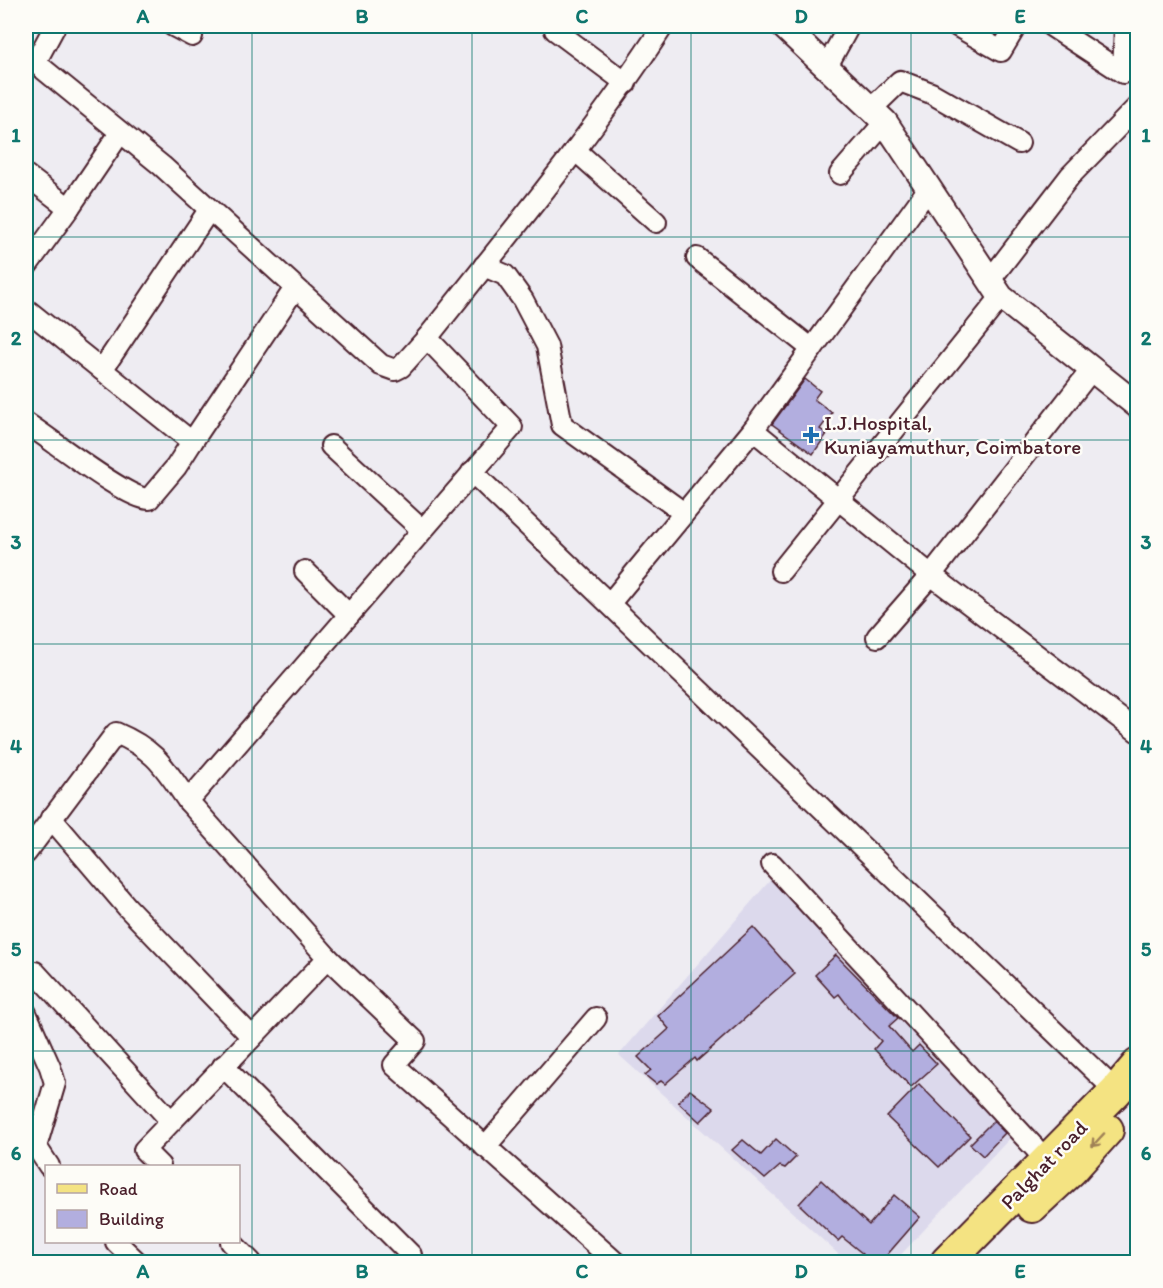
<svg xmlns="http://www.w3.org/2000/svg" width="1163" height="1288" font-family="Itim,sans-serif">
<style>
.built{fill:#dcd9ec}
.building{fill:#b2aedf;stroke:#4a1f2b;stroke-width:1.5}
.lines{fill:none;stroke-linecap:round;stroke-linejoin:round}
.minor-casing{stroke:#4a1f2b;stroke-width:24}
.tertiary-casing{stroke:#4a1f2b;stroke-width:28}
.primary-casing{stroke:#4a1f2b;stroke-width:36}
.minor{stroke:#fdfcf7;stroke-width:20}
.tertiary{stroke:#fdfcf7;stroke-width:24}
.primary{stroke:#f4e382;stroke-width:32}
.oneway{stroke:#9f8156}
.grid{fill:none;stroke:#0f766e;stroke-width:1.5;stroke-opacity:0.55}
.poi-dot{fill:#1f6fb2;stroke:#fdfcf7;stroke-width:2}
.labels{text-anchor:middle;stroke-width:5;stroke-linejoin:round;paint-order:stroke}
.poi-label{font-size:21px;fill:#4a1f2b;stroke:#fdfcf7;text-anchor:start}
.street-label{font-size:21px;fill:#4a1f2b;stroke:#fdfcf7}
.neatline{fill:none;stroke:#0f766e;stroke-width:2}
.grid-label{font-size:20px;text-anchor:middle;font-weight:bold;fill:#0f766e}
</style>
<rect width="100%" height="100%" fill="#eeecf2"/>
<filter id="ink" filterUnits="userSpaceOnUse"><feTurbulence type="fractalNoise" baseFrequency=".0167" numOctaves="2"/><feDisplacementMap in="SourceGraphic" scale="12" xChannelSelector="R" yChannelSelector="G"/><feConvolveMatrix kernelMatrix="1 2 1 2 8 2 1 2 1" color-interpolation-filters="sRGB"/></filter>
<g filter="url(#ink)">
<polygon class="built" points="773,877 1012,1136 894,1262 847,1262 619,1055"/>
<g class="building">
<polygon points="805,379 820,391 814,399 832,413 820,429 827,434 813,454 772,424"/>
<polygon points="753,927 795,974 697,1061 695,1058 665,1084 661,1081 656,1084 645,1075 651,1070 638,1057 669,1029 658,1016"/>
<polygon points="836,955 898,1018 889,1026 912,1052 919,1045 937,1064 911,1087 874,1049 881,1041 851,1010 839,994 835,997 815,975"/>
<polygon points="919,1084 970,1136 939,1167 887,1117"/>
<polygon points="690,1090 714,1108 700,1122 678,1102"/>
<polygon points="993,1121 1005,1133 983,1156 970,1144"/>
<polygon points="776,1139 796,1157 785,1168 780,1166 765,1179 732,1150 743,1140 761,1155"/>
<polygon points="821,1180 869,1225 894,1195 920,1217 880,1263 856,1263 863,1254 842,1237 838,1241 799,1204"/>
</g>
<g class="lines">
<g class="minor-casing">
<g id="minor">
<polyline points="173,26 192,36"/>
<polyline points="957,26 1001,51 1016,26"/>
<polyline points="1051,26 1123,73 1125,26"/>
<polyline points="555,30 626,83"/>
<polyline points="26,55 162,166 381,365 395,370 401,367 427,338"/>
<polyline points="35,63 55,26"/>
<polyline points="827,66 849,26"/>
<polyline points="871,109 900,81 931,93 1019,143"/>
<polyline points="575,150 656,222"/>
<polyline points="840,174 885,122"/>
<polyline points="26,175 69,208"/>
<polyline points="697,258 812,349"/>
<polyline points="484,266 505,275 523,300 547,346 562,425 684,513"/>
<polyline points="26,267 69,208 120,133"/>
<polyline points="990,280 1070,176 1138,106"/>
<polyline points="26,309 192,442 295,288"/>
<polyline points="102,370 209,210"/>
<path d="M26 423C50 438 126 499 149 499L176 467 192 442"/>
<polyline points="753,430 929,188"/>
<polyline points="331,446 422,530"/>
<polyline points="472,472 1116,1091"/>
<polyline points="305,571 349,615"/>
<polyline points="781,571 1001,297"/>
<polyline points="610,603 753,430 931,575 1138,732"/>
<polyline points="877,637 931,575 1092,369"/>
<polyline points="51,818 127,907 252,1037"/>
<path d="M26 853 116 733C156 750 164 767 188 801"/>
<polyline points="772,864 1047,1161"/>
<polyline points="328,958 415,1041 394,1065 615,1262"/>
<polyline points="35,972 171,1121"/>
<polyline points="26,1013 50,1067 55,1083 36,1147"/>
<polyline points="223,1066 411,1255"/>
<polyline points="26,1131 49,1166"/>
<polyline points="485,1147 596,1018"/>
<path d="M160 1166 144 1150 328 958 188 801 512 427 427 338C508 236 592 135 663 26"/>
<polyline points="116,1242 137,1262"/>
<polyline points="231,1242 251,1262"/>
</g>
</g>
<g class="tertiary-casing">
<polyline id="tertiary" points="783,26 885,122 1001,297 1138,406"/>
</g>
<g class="primary-casing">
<g id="primary">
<polyline points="1032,1206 1071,1170 1107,1130"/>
<polyline points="947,1262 1116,1091 1138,1065"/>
</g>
</g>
<use href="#minor" class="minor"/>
<use href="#tertiary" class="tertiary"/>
<use href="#primary" class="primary"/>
</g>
<defs><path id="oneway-shaft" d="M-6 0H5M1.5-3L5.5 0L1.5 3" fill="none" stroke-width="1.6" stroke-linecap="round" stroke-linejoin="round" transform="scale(1.5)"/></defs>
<use class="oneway" href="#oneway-shaft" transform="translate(1098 1140) rotate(133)"/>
</g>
<path class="grid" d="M252 26V1262M472 26V1262M691 26V1262M911 26V1262M26 237H1138M26 440H1138M26 644H1138M26 848H1138M26 1051H1138"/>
<path class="poi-dot" d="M808 426h6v6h6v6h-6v6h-6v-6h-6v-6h6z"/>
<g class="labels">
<g class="poi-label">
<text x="824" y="430">I.J.Hospital,<tspan x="824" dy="24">Kuniayamuthur, Coimbatore</tspan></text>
</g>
<g class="street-label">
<text transform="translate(1044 1165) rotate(-46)" y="7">Palghat road</text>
</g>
</g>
<rect width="1163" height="1288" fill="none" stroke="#fdfcf7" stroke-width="66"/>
<rect x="45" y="1165" width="195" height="78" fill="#fdfcf7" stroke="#b5a4a5" stroke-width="1.5"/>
<rect x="57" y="1184" width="30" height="9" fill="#f4e382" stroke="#b5a4a5" stroke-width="1.5"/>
<text x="99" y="1195" font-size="18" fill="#4a1f2b">Road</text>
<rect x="57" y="1210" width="30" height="18" fill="#b2aedf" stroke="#b5a4a5" stroke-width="1.5"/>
<text x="99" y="1225" font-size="18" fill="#4a1f2b">Building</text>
<rect x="33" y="33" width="1097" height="1222" class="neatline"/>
<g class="grid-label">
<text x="143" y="23">A</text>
<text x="362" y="23">B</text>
<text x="582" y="23">C</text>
<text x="801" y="23">D</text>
<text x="1020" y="23">E</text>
<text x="16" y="142">1</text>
<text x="1146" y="142">1</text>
<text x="16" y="345">2</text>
<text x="1146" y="345">2</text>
<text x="16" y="549">3</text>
<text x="1146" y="549">3</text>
<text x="16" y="753">4</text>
<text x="1146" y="753">4</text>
<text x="16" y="956">5</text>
<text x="1146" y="956">5</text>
<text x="16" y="1160">6</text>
<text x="1146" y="1160">6</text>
<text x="143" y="1278">A</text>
<text x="362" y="1278">B</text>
<text x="582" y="1278">C</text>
<text x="801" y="1278">D</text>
<text x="1020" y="1278">E</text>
</g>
</svg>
